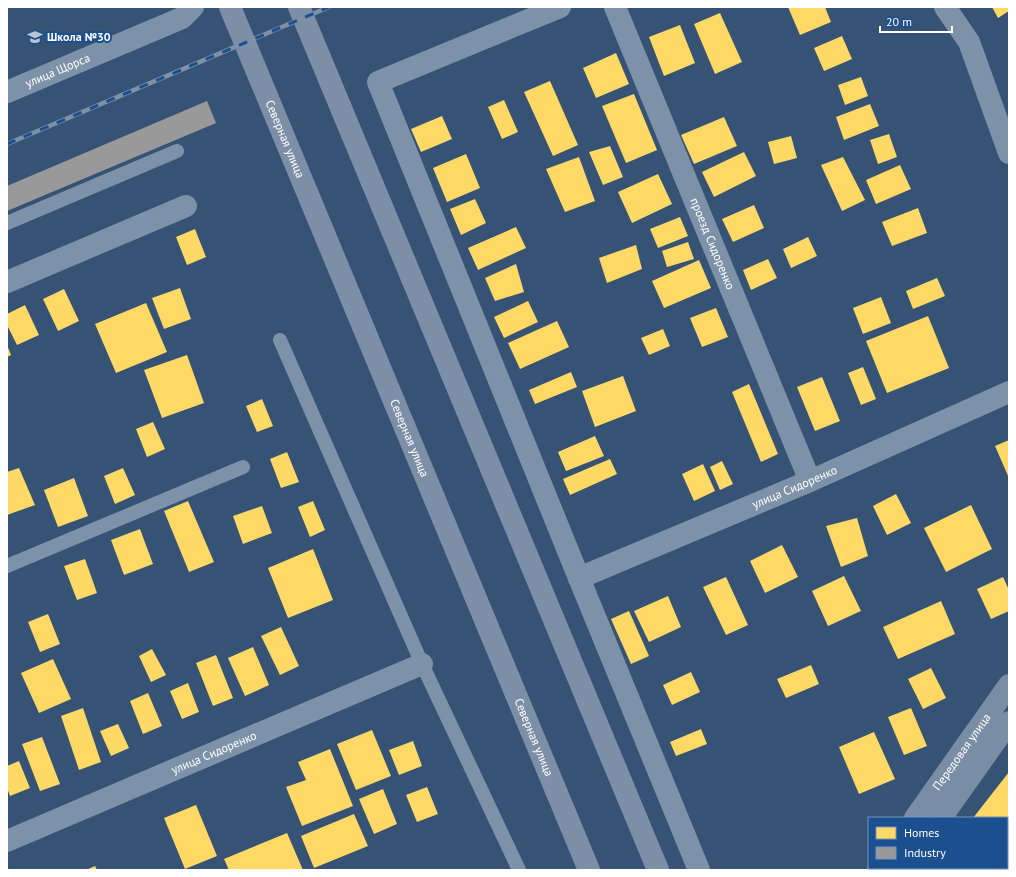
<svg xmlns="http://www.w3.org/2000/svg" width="1016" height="877" font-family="'PT Sans',sans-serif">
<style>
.homes{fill:#ffd966}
.industry{fill:#999}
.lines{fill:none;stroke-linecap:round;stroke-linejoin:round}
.lane{stroke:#7d92a8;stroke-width:14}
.street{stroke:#7d92a8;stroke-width:22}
.secondary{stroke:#798da4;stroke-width:22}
.primary{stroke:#7d8ea7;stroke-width:22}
.rail-casing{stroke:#7e92a7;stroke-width:4.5}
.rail{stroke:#1b4f8f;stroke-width:3;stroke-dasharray:9;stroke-linecap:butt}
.labels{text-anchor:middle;stroke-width:4;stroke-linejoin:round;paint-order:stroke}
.poi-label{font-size:12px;font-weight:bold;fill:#fff;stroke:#1b4f8f;text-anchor:start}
.street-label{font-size:12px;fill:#fff;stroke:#1b4f8f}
</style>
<rect width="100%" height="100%" fill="#365274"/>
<g class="homes">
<polygon points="788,7 825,7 831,22 800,35"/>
<polygon points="992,7 1009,7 1009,11 998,18"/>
<polygon points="720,13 742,62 715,74 694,24"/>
<polygon points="680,25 695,63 664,76 649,37"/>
<polygon points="842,36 852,59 824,71 814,48"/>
<polygon points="616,53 629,84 596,98 583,68"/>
<polygon points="861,77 868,96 845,105 838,85"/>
<polygon points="550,81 578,145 553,156 524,92"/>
<polygon points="634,94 657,150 626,163 602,106"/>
<polygon points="504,100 518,132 502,139 488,107"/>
<polygon points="870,104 879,126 844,140 836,117"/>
<polygon points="442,116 452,139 421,152 411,129"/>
<polygon points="724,117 737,146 694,164 681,135"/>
<polygon points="889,134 897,157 878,164 870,140"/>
<polygon points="791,136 797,158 774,164 768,142"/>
<polygon points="610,146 623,177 603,185 589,152"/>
<polygon points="744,152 756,176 714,197 702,172"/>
<polygon points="466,154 480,188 447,202 433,168"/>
<polygon points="579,157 595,201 565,212 546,169"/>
<polygon points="843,157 865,200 842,211 821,165"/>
<polygon points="900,165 911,189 876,204 866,180"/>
<polygon points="658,174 672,204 632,223 618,192"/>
<polygon points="475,199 486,223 461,235 450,209"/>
<polygon points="754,205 764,228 733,242 722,219"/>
<polygon points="918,208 927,233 892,246 882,222"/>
<polygon points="680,217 688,236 658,248 650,229"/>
<polygon points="516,227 526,248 478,270 468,248"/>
<polygon points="195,229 206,257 187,265 176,237"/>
<polygon points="808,237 817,256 791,268 783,249"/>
<polygon points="688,242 694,259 667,267 662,251"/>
<polygon points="636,245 642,269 607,283 599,258"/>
<polygon points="768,259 777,278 751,290 743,270"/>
<polygon points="699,260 711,288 664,308 652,281"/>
<polygon points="516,264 524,292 495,301 485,278"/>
<polygon points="937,278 945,296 913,309 906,291"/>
<polygon points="180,288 191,319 164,329 152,298"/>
<polygon points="64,289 79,321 58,331 43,299"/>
<polygon points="881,297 891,323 863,334 853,308"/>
<polygon points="528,301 538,322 504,338 494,317"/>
<polygon points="146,303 167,352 116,373 95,324"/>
<polygon points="25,305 39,335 17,345 7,325 7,314"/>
<polygon points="716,308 728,337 702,347 690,318"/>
<polygon points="928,316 949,368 887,393 866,341"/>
<polygon points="557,321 569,347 520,369 508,343"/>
<polygon points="663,329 670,346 649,355 641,338"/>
<polygon points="7,345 11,355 7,357"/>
<polygon points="187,355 204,403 162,418 144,370"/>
<polygon points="863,367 876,399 861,405 848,373"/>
<polygon points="571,372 577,387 535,404 529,390"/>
<polygon points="623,376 636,411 595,427 582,391"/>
<polygon points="822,377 840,421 815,431 797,387"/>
<polygon points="749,384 778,454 761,462 732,392"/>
<polygon points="262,399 273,426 257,432 246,406"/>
<polygon points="153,422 165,449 147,457 136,429"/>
<polygon points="595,436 604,456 566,471 558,452"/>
<polygon points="1009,440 1009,478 995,446"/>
<polygon points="287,452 299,482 281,488 270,459"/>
<polygon points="610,459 617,474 570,495 563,479"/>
<polygon points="722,461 733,484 720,490 710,467"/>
<polygon points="703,464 715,491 694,501 682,474"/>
<polygon points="19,468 35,505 7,515 7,472"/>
<polygon points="123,468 135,495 115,504 104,476"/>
<polygon points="74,478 88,516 58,527 44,490"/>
<polygon points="896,494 911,523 887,535 873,506"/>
<polygon points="188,501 214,562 189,572 164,511"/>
<polygon points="313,501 325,530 310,537 298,507"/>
<polygon points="971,505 992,549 946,572 924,528"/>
<polygon points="262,506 272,533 243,544 233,516"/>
<polygon points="857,518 868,556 841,567 826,526"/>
<polygon points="140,529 153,564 124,575 111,540"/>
<polygon points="782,545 798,577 765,593 750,561"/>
<polygon points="313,549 333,600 288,618 268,568"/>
<polygon points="85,559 97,593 77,600 64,566"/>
<polygon points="844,576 861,611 828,626 812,591"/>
<polygon points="726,577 748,625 726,635 703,587"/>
<polygon points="1003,577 1009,590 1009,611 991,619 977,589"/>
<polygon points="668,596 681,627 649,642 634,611"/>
<polygon points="941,601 955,634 898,659 883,627"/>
<polygon points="629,611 649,656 631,664 611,619"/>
<polygon points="48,614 60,644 40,652 28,622"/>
<polygon points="281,627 299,666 280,675 261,636"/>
<polygon points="253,647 269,685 245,696 228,658"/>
<polygon points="152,649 166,675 151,682 139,656"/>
<polygon points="216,655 233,698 213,706 196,663"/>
<polygon points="53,659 71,699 39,713 21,673"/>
<polygon points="811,665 819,684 786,698 777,679"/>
<polygon points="931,668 946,698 923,709 908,679"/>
<polygon points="691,672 700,692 672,705 663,685"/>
<polygon points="188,683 199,712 182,719 170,691"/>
<polygon points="148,693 162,726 143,734 130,701"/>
<polygon points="83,708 101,762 79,770 61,716"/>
<polygon points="911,708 927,746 904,755 888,717"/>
<polygon points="118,724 129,748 111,756 100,731"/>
<polygon points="701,729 707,744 676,756 670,742"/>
<polygon points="372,730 391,776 356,790 337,744"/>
<polygon points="874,732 895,779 859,794 839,747"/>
<polygon points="42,737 60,784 40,791 22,744"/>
<polygon points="413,741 422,766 399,775 389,750"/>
<polygon points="330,749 353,806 302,826 286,787 306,780 298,762"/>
<polygon points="19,761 30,788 10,796 7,788 7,766"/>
<polygon points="1009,772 1009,870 965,870 962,868 1007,868 1007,818 973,818"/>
<polygon points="427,787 438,814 417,822 406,795"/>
<polygon points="383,789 397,824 374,834 359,799"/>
<polygon points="196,805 217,856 185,869 164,818"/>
<polygon points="354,814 368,846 314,868 301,836"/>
<polygon points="287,833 303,870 229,870 224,859"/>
<polygon points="95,866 97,870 86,870"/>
</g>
<polygon class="industry" points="207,101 216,123 7,211 7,186"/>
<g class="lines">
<g class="lane">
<polyline points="7,223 177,151"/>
<polyline points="280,340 422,664 519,870"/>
<polyline points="7,566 243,467"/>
</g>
<g class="street">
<polyline points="560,7 378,82 579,578 699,870"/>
<path id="s1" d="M615 7 810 481"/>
<polyline points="945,7 969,42 1009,153"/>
<path id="s2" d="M7 92 182 18 193 7"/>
<polyline points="7,282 186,206"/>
<path id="s3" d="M579 578 810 481 1009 392"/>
<path id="s4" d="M7 841 422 664"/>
</g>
<g class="secondary">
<path id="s5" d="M915 818 1009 685"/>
<polyline points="941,818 1009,722"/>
<polyline points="878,870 880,868"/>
<polyline points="901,870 903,868"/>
</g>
<g class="primary">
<path id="s6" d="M230 7 589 870"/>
<polyline points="299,7 658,870"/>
</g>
<g class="rail-casing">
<polyline id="rail" points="7,144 329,7"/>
</g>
<use href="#rail" class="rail"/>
</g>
<defs>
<g id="school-bare" transform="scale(1.2)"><path d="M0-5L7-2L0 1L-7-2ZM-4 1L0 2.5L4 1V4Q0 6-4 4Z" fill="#b9c2ce" stroke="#1b4f8f" stroke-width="2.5" paint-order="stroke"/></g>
</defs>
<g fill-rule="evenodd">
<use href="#school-bare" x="35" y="37"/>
</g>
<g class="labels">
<g class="poi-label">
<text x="47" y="41">Школа №30</text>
</g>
<g class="street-label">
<text dy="4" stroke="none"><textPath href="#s2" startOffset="55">улица Щорса</textPath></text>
<text dy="4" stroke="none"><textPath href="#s6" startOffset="143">Северная улица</textPath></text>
<text dy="4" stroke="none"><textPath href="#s1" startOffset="256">проезд Сидоренко</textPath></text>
<text dy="4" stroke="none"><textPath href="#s6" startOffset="467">Северная улица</textPath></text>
<text dy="4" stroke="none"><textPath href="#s3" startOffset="234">улица Сидоренко</textPath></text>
<text dy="4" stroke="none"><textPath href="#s6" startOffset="791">Северная улица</textPath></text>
<text dy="4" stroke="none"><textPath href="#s5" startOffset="81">Передовая улица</textPath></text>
<text dy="4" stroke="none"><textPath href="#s4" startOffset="225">улица Сидоренко</textPath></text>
</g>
</g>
<rect width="1016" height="877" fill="none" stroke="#ffffff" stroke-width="16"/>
<rect x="868" y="817" width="140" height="52" fill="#1b4f8f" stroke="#7695bc"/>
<rect x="876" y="827" width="20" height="12" fill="#ffd966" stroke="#7695bc"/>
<text x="904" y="837" font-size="12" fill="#ffffff">Homes</text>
<rect x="876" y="847" width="20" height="12" fill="#999999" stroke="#7695bc"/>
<text x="904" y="857" font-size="12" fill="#ffffff">Industry</text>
<path d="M880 26v6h72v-6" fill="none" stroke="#ffffff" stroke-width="2"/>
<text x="886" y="26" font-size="12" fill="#ffffff" stroke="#1b4f8f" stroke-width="3" paint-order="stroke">20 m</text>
</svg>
